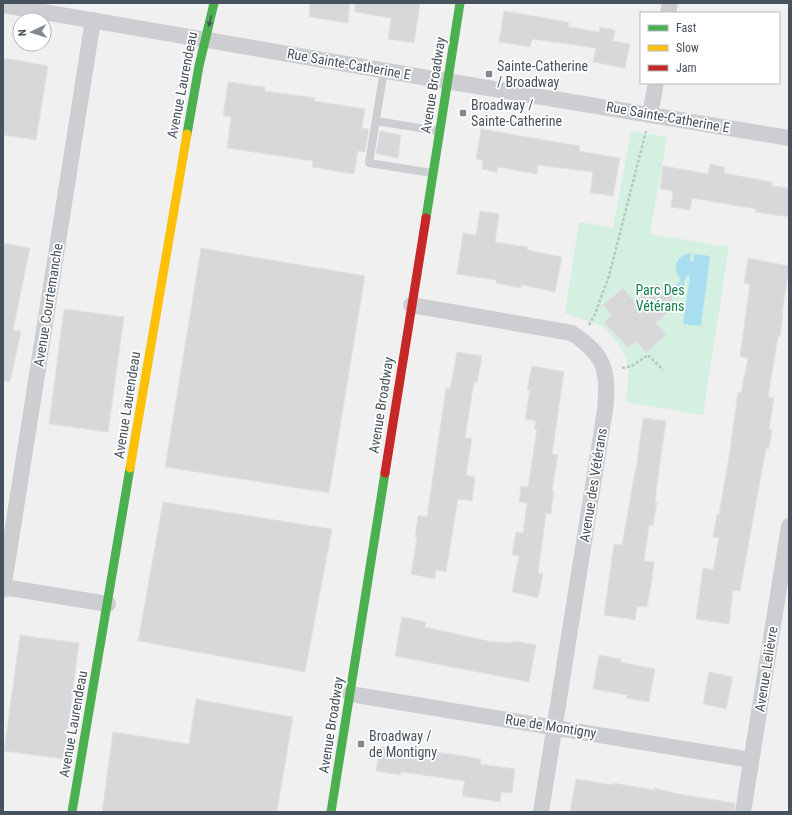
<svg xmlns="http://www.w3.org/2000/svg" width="792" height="815" font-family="'Roboto Condensed',sans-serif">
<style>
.green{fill:#d4f0e0}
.water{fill:#a8deef}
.building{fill:#d8d8da;stroke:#e2e2e3}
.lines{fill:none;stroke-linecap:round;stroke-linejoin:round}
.path{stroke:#b9c5c1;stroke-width:2.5;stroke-dasharray:3 2;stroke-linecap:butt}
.lane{stroke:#ccced1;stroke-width:8}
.street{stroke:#ccced1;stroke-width:16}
.fast{stroke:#4caf50;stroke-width:9}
.slow{stroke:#ffc107;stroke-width:9}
.jam{stroke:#c62828;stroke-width:9}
.oneway{fill:#46575c}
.poi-dot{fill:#828990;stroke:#fff;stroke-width:1.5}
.labels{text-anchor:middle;stroke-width:3.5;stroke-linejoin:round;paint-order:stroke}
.street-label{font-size:14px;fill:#46525d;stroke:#fff}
.poi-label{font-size:14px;fill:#46525d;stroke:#fff;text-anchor:start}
.park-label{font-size:14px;fill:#15814e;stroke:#fff}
</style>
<rect width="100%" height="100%" fill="#f1f0f0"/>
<polygon class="green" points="631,131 667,137 650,234 729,247 703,415 626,402 629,372 626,357 618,343 602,326 565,313 579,222 613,228"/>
<path class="water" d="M691 253 690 261H693L694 254 710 256 701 326 683 324 690 276H687L684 281 685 293 674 288 681 280C671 269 676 255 691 253Z"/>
<g class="building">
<polygon points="310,3 350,3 348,23 309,17"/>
<polygon points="355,3 420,3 414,43 388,39 391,18 355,12"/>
<polygon points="504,11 569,22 568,27 599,32 600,27 615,30 613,41 630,44 625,68 593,62 596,48 532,39 530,47 499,42"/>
<polygon points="3,58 48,66 36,140 3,135"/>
<polygon points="228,82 265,87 265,91 315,98 314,101 365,109 362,128 369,129 365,152 358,151 354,174 312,167 313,161 227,148 231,117 223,116"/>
<polygon points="481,129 580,146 579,151 620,158 613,196 590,193 593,172 538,165 537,174 498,167 497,172 482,169 483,160 476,159"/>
<polygon points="380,131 401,135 398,158 376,154"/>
<polygon points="710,164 725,167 724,173 772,182 772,186 789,188 789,217 755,212 756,209 692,198 690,210 671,207 673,191 660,189 663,166 708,174"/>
<polygon points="480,211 499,214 495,242 528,247 527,250 562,257 555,292 522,285 521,288 496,283 496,280 457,274 463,233 476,235"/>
<polygon points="3,243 30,248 13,330 21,331 10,382 3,381"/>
<polygon points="201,248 365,276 329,493 165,467"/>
<polygon points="748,258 789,266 789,269 782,313 783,313 780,337 778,337 768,397 774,398 769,429 772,430 769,449 766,448 740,591 733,590 729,624 696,619 703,568 713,570 719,538 713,537 717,514 719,514 730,450 738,392 741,393 748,358 740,356 750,284 744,283"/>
<polygon points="657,283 670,291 675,306 656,323 666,335 646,353 636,341 628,348 604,322 612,315 603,305 623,288 635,302"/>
<polygon points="64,309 124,317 108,432 49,424"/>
<polygon points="457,352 482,356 477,382 474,382 465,438 472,438 466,475 475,477 472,501 458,499 446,572 436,570 435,579 411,574 417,537 415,537 418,515 427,517 446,388 450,389"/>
<polygon points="532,366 564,372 552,454 558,455 552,490 554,491 551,514 546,513 538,573 543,574 538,598 512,592 519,556 512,555 516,532 523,533 527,503 519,502 521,486 528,487 537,429 534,429 536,421 525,419 530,390 527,390"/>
<polygon points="643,418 666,421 658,477 655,502 657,502 653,525 649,525 644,561 654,562 652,580 647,607 637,606 635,620 604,615 614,544 622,545 635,471 636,471"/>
<polygon points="163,502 332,529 305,672 138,641"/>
<polygon points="402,617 426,622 425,627 488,641 513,643 513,641 536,645 529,682 395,656"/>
<polygon points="20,635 79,643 64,759 4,751"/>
<polygon points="599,655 621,659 620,662 655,669 649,702 626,698 627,695 593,689"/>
<polygon points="709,672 733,677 726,709 703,704"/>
<polygon points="196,699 293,717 277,812 102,812 113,732 189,744"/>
<polygon points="380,747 416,754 416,750 451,754 481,759 480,764 515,769 512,793 501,792 500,802 462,796 465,781 401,772 401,775 376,771"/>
<polygon points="576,779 613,785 613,783 654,790 654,788 678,794 735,803 734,812 570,812"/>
</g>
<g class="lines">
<g class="path">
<polyline points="589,325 595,314 609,276 646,131"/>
<polyline points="622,368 632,366 648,355 663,370"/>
</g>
<g class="lane">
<polyline points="384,70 369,163 432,173"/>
<polyline points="376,121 438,131"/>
</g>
<g class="street">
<polyline points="3,5 422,77 789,138"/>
<polyline points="668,13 670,3"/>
<polyline points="650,114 656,83"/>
<path d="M411 305 572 333C605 356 609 369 605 410L541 812"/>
<polyline points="3,587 108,604"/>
<polyline points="3,590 93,20"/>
<polyline points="350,694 751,760"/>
<polyline points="743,812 789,526"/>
</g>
<g class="fast">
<polyline points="187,134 199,66 214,3"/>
<polyline points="426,218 460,3"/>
<polyline points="72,812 130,468"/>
<polyline points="331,812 385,473"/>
</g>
<polyline class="slow" points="130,468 187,134"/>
<polyline class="jam" points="385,473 426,218"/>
</g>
<defs><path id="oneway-solid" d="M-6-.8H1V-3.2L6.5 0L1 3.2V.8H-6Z"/></defs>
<use class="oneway" href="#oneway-solid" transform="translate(210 21) rotate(105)"/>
<g class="poi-dot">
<rect x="485" y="70" width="8" height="8" rx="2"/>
<rect x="459" y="109" width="8" height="8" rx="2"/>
<rect x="357" y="740" width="8" height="8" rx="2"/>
</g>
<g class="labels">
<g class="street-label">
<text transform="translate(349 64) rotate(10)" y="5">Rue Sainte-Catherine E</text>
<text transform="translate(182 85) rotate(-79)" y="5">Avenue Laurendeau</text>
<text transform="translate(433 85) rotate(-81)" y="5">Avenue Broadway</text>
<text transform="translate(668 117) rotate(10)" y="5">Rue Sainte-Catherine E</text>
<text transform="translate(48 305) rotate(-81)" y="5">Avenue Courtemanche</text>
<text transform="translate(127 405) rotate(-81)" y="5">Avenue Laurendeau</text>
<text transform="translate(381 405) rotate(-81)" y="5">Avenue Broadway</text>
<text transform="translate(593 485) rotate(-81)" y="5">Avenue des Vétérans</text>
<text transform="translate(766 669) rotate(-81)" y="5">Avenue Lelièvre</text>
<text transform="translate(73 724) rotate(-80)" y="5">Avenue Laurendeau</text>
<text transform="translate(331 725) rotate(-81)" y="5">Avenue Broadway</text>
<text transform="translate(551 726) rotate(9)" y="5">Rue de Montigny</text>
</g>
<g class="poi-label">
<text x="497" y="71">Sainte-Catherine<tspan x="497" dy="16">/ Broadway</tspan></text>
<text x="471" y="110">Broadway /<tspan x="471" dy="16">Sainte-Catherine</tspan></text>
<text x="369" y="741">Broadway /<tspan x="369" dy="16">de Montigny</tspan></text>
</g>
<g class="park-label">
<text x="660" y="295">Parc Des<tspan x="660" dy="16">Vétérans</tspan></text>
</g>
</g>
<rect width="792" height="815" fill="none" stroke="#46525d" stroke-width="8"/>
<rect x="640" y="12" width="140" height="72" fill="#ffffff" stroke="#b5babe"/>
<rect x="648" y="25" width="20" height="6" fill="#4caf50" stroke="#b5babe"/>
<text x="676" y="32" font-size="12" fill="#46525d">Fast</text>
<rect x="648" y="45" width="20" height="6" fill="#ffc107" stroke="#b5babe"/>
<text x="676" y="52" font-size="12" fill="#46525d">Slow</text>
<rect x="648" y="65" width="20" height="6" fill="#c62828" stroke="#b5babe"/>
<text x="676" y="72" font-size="12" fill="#46525d">Jam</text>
<g transform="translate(32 32) rotate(266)"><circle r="19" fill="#ffffff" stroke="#b5babe"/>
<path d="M0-3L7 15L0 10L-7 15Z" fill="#828990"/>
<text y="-6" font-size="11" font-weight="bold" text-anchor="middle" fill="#46525d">N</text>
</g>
</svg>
